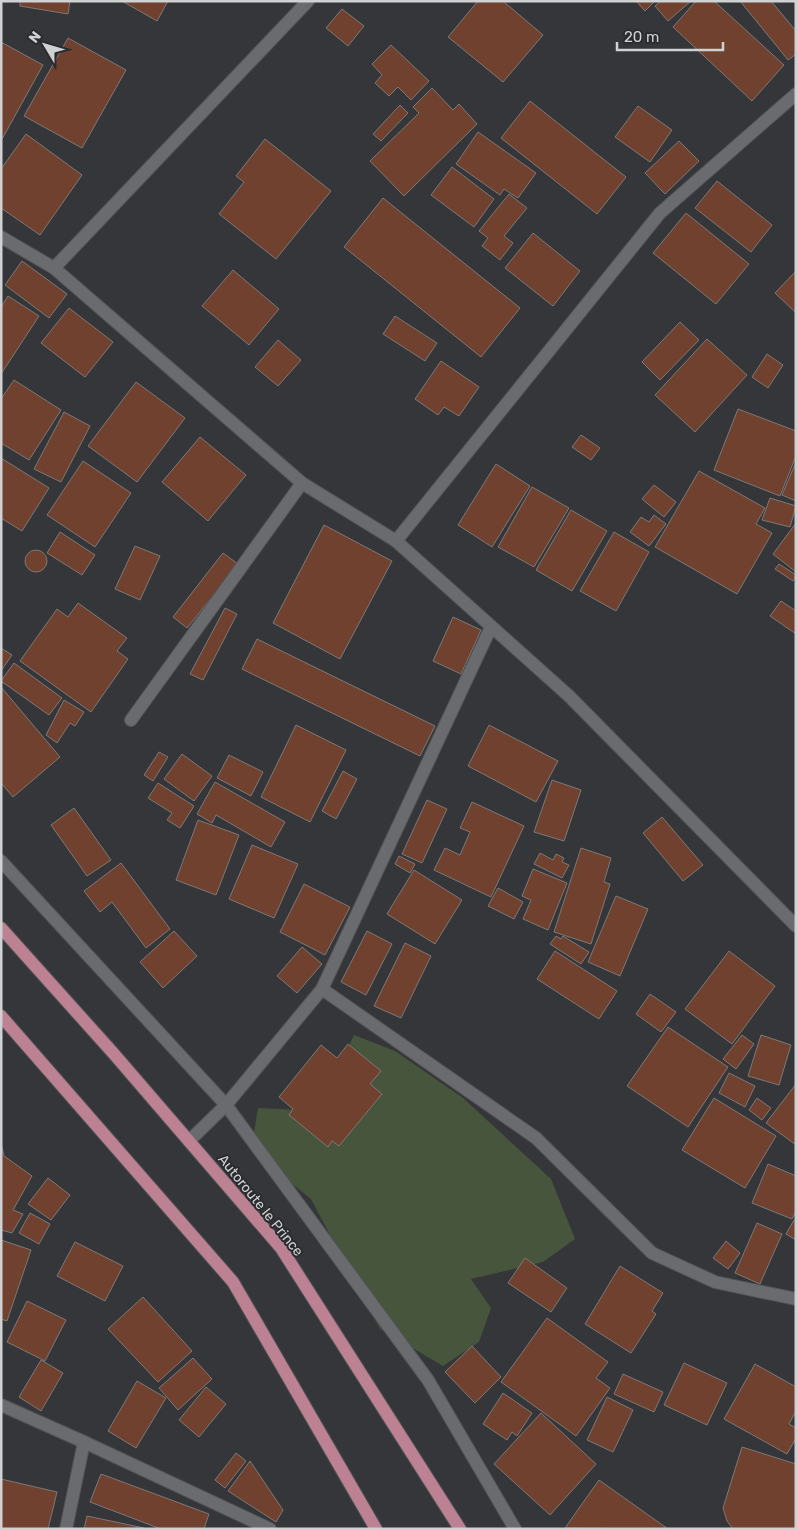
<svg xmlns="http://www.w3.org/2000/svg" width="797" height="1530" font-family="Rubik,sans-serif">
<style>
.green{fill:#46553b}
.building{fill:#6f412e;stroke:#7d7977}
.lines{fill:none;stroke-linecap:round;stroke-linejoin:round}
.minor-casing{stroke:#525356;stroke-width:14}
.major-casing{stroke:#525356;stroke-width:14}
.minor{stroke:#6a6b6e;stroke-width:12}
.major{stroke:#bd8194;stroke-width:12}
.labels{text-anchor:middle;stroke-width:4;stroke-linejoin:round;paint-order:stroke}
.street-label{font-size:14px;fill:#d0d1d3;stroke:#2b2c2f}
</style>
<rect width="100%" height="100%" fill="#353639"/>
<polygon class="green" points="354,1035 395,1051 463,1098 551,1179 575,1239 543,1262 471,1279 491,1308 479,1342 443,1366 380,1329 311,1199 251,1151 258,1108 318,1111"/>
<g class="building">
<polygon points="20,1 70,1 68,14 20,6"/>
<polygon points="122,1 168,1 157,21"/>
<polygon points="478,1 503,1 543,35 503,82 448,37"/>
<polygon points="636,1 655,1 645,11"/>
<polygon points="661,1 691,1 668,21 655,6"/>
<polygon points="696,1 714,1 784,65 752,101 673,27"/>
<polygon points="740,1 771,1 796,31 796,54 788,60"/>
<polygon points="342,9 364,26 348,46 326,28"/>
<polygon points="68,38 126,70 82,148 24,116"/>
<polygon points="1,42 43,65 1,141"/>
<polygon points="391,45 429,81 411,100 398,87 389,96 375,83 382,75 372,64"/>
<polygon points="432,88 453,110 459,104 477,124 404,196 370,161 419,113 413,107"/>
<polygon points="530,101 626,177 597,214 501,138"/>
<polygon points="400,105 408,113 381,141 373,134"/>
<polygon points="638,106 672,130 650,162 615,137"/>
<polygon points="478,132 536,173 518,198 504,189 500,195 456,164"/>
<polygon points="26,134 82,175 40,235 1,208 1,169"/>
<polygon points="265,139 331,191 276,259 219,214 244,182 236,176"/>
<polygon points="679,141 699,161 665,194 645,173"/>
<polygon points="452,167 494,199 474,227 431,195"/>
<polygon points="717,181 772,225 751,252 695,208"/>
<polygon points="509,194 527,208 504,236 513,243 500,260 482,246 488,238 479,231"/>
<polygon points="383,198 520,308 481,357 344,247"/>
<polygon points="686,213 749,264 716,304 653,253"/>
<polygon points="533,233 580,271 553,306 505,268"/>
<polygon points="22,261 67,294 49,318 5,285"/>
<polygon points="233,270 279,309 249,345 202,306"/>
<polygon points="796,271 796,313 775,293"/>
<polygon points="8,296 39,316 1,374 1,307"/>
<polygon points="69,308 113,342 85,377 41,343"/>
<polygon points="395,316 437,343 425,361 383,334"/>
<polygon points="680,322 699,340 660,380 642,362"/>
<polygon points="707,339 747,375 695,432 655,395"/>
<polygon points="278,340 301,360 278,386 255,367"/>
<polygon points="767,354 783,365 768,388 752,377"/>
<polygon points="441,361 479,387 459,416 444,407 438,415 415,399"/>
<polygon points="14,380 61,410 29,460 1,443 1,399"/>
<polygon points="136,382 185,418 137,482 88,446"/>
<polygon points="738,409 796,431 796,456 780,496 714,470"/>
<polygon points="64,412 90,426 61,482 34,469"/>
<polygon points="581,435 600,448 591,460 572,447"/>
<polygon points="200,437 246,475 208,521 162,482"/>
<polygon points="1,458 49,488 22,531 1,518"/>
<polygon points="83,461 131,493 95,547 47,515"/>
<polygon points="796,462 796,501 782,495"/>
<polygon points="496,464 530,486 492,547 458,525"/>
<polygon points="699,471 765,508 756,524 772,533 737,594 655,547"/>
<polygon points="654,485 676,502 664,517 642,499"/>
<polygon points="532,487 569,508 534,567 498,547"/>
<polygon points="770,498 796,506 790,527 762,520"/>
<polygon points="571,510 607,531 572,591 536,570"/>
<polygon points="654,515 666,524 649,546 630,532 641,517 649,522"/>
<polygon points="796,523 796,572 773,554"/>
<polygon points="324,525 392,561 340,659 273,623"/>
<polygon points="60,532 95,555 82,575 47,553"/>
<polygon points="614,532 649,552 616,611 580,591"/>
<polygon points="135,546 160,556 140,600 115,589"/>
<circle cx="36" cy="561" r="11"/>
<polygon points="223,553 238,564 187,628 173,617"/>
<polygon points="779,564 796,575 793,581 775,569"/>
<polygon points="781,601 796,611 796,634 770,616"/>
<polygon points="78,603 127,638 117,651 128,659 91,712 20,661 57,609 68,617"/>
<polygon points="225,608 237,614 203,680 190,674"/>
<polygon points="453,617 481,630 461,674 433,661"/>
<polygon points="257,639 435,726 420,756 242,669"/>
<polygon points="1,648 12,655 1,671"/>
<polygon points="14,663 62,698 49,715 1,681"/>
<polygon points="1,687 60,757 13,797 1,783"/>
<polygon points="64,700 84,712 75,726 70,723 57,743 46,735"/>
<polygon points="296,725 346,750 310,822 261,797"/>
<polygon points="489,725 558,761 536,802 468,766"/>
<polygon points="159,752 168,757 153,781 144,775"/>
<polygon points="182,754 212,776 194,801 164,779"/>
<polygon points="229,755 263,772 251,796 217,778"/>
<polygon points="343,771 357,779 336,819 322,811"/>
<polygon points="552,780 581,790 564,841 534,832"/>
<polygon points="215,782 285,822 271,847 216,815 212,823 197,814"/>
<polygon points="158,783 194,806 180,828 167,820 172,813 148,798"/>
<polygon points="427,800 447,809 422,863 402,854"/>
<polygon points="472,802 524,826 491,897 434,870 445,848 460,855 470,832 460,828"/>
<polygon points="74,808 111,860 87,876 51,825"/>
<polygon points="662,817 703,865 683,881 643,833"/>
<polygon points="198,820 239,835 216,895 176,880"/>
<polygon points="252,845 298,864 274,918 229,899"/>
<polygon points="581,848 611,858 604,882 610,884 591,944 554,932"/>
<polygon points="540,853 553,860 556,854 564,858 562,862 569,865 562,878 534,864"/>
<polygon points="399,856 415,864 410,873 395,864"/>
<polygon points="121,863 170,929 146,948 112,902 100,912 84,891"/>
<polygon points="533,869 567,883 548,930 523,919 531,900 522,896"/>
<polygon points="414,870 462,900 435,944 387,914"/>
<polygon points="304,884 350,907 325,955 280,932"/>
<polygon points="498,888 523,902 514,919 488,906"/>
<polygon points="616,896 648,909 620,976 588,962"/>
<polygon points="174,931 197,956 163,988 140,962"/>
<polygon points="367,931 392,944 366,995 341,982"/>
<polygon points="556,936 561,939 563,936 589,952 581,964 550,944"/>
<polygon points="405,943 431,956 401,1018 374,1006"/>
<polygon points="302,947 322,964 297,993 277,976"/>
<polygon points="555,951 617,991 599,1019 537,979"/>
<polygon points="729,951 775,986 732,1044 685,1009"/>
<polygon points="650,994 676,1012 661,1032 636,1014"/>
<polygon points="668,1027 728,1067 688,1127 627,1086"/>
<polygon points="742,1035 754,1044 736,1069 723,1059"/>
<polygon points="761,1035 791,1045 779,1085 748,1076"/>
<polygon points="348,1044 381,1071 370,1084 382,1094 339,1146 332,1141 328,1147 289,1115 293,1109 279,1097 321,1045 337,1058"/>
<polygon points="729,1073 755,1086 745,1107 719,1093"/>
<polygon points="796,1084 796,1145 766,1123"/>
<polygon points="714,1098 776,1136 745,1188 682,1150"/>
<polygon points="757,1098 771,1108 762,1120 749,1110"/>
<polygon points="1,1143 4,1156 32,1176 13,1210 23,1214 12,1233 1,1230"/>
<polygon points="768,1164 796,1176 796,1211 792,1219 752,1203"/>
<polygon points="48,1178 70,1195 51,1220 28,1204"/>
<polygon points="30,1213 50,1224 39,1244 19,1233"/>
<polygon points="794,1220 796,1222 796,1240 786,1234"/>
<polygon points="757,1223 782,1234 760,1284 735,1273"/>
<polygon points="1,1240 31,1250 7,1321 1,1319"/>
<polygon points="726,1241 740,1253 728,1269 713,1258"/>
<polygon points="75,1242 123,1266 105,1301 57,1276"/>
<polygon points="525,1258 567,1288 551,1312 508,1283"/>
<polygon points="620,1266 663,1293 652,1311 656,1314 631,1353 585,1324"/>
<polygon points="143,1297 192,1351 158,1382 108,1329"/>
<polygon points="27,1301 66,1320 45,1361 7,1342"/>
<polygon points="547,1318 608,1362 596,1378 610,1388 576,1436 501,1382"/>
<polygon points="472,1346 501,1377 475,1403 445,1372"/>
<polygon points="193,1358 212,1379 178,1410 159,1388"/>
<polygon points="41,1360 63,1373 41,1411 19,1397"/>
<polygon points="684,1363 727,1383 707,1425 664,1405"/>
<polygon points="755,1364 796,1387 796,1411 789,1424 796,1428 796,1438 787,1454 724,1419"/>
<polygon points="623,1374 663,1392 654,1412 614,1394"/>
<polygon points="137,1381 166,1398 136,1448 108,1431"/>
<polygon points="206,1387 226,1404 199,1437 179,1420"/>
<polygon points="503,1393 532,1413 517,1436 512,1432 507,1440 483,1424"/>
<polygon points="607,1397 633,1410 613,1452 587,1440"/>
<polygon points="541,1413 596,1464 550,1515 494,1464"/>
<polygon points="742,1447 796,1464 796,1529 733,1529 727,1521 723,1508"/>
<polygon points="236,1453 246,1461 225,1488 215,1480"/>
<polygon points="250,1461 283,1510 276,1522 228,1491"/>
<polygon points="101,1474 209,1514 204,1529 161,1529 90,1502"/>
<polygon points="1,1479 57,1492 48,1529 1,1529"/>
<polygon points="599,1480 668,1529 565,1528"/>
<polygon points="87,1516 144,1528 84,1529"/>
</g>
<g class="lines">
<g class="minor-casing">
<g id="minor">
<polyline points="1,237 54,268 302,483 396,541 569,696 796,926"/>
<polyline points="54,268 308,1"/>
<polyline points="396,541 660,213 796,94"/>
<polyline points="131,720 302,483"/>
<polyline points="1,861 226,1105 428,1380 515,1529"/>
<polyline points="322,989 536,1138 652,1253 715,1282 796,1299"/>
<polyline points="189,1141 226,1105 322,989 491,627"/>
<polyline points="1,1405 84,1442 270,1529"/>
<polyline points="66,1529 84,1442"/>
</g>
</g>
<g class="major-casing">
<g id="major">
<polyline points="1,928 114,1054 281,1248 460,1529"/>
<polyline points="1,1016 233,1282 376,1529"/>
</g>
</g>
<use href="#minor" class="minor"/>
<use href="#major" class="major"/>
</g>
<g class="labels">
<g class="street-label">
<text transform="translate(261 1205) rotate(51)" y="5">Autoroute le Prince</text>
</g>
</g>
<rect width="797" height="1530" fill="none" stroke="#d0d1d3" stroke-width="5"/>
<g transform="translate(45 45) rotate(308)" stroke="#2b2c2f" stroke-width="4" paint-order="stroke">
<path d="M0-4L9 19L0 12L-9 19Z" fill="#d0d1d3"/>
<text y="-8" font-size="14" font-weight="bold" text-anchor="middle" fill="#d0d1d3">N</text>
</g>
<path d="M617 42v8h106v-8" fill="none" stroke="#d0d1d3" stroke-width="2.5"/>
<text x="624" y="42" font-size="15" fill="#d0d1d3" stroke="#2b2c2f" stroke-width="4" paint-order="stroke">20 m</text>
</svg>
